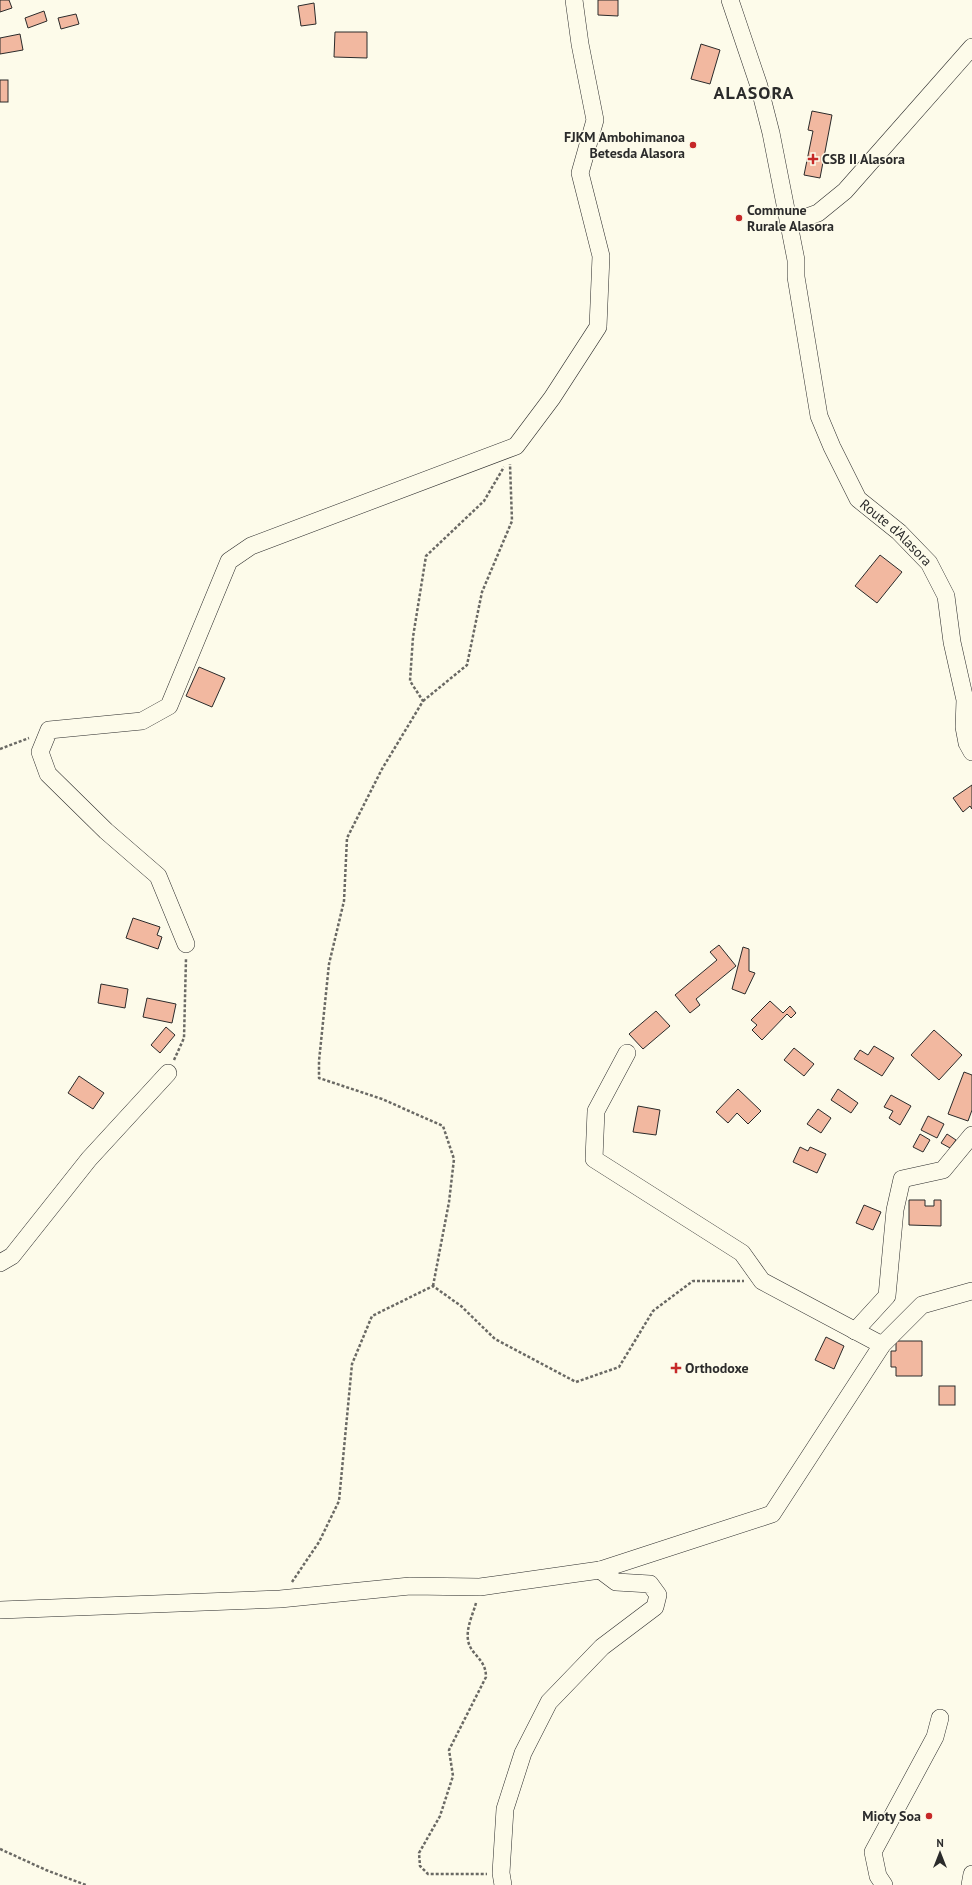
<svg xmlns="http://www.w3.org/2000/svg" width="972" height="1885" font-family="'PT Sans',sans-serif">
<style>
.building{fill:#f2b8a0;stroke:#2b2b2b}
.lines{fill:none;stroke-linecap:round;stroke-linejoin:round}
.minor-casing{stroke:#2b2b2b;stroke-width:18}
.path{stroke:#6a6964;stroke-width:2.5;stroke-dasharray:3 2;stroke-linecap:butt}
.minor{stroke:#fdfbea;stroke-width:17}
.poi-dot{fill:#c62828;stroke:#fdfbea;stroke-width:1.5}
.labels{text-anchor:middle;stroke-width:3;stroke-linejoin:round;paint-order:stroke}
.poi-label{font-size:14px;font-weight:bold;fill:#2b2b2b;stroke:#fdfbea;text-anchor:start}
.street-label{font-size:14px;fill:#2b2b2b;stroke:#fdfbea}
.district-label{font-size:18px;font-weight:bold;letter-spacing:1px;fill:#2b2b2b;stroke:#fdfbea}
</style>
<rect width="100%" height="100%" fill="#fdfbea"/>
<g class="building">
<polygon points="0,0 9,0 12,8 0,12"/>
<polygon points="598,0 618,0 618,16 598,15"/>
<polygon points="314,3 316,24 301,26 298,6"/>
<polygon points="44,11 47,21 28,28 25,18"/>
<polygon points="76,14 79,24 61,29 58,18"/>
<polygon points="335,32 367,32 367,58 334,57"/>
<polygon points="20,34 23,50 0,54 0,38"/>
<polygon points="701,44 720,50 710,84 691,79"/>
<rect x="0" y="80" width="8" height="22"/>
<polygon points="812,111 832,115 820,178 804,175 813,131 808,130"/>
<polygon points="880,555 902,572 877,603 855,586"/>
<polygon points="199,667 225,678 212,707 186,696"/>
<polygon points="972,785 972,809 970,806 963,812 953,798"/>
<polygon points="133,918 160,927 157,935 162,937 158,949 126,938"/>
<polygon points="719,945 736,966 696,999 700,1005 690,1013 675,995 717,960 710,952"/>
<polygon points="743,947 749,949 749,971 755,973 745,994 732,989"/>
<polygon points="101,984 128,989 125,1008 98,1003"/>
<polygon points="147,998 176,1004 172,1023 143,1017"/>
<polygon points="770,1001 783,1013 790,1006 796,1013 791,1018 787,1014 762,1040 752,1030 757,1025 751,1020"/>
<polygon points="656,1011 670,1026 643,1049 629,1034"/>
<polygon points="166,1027 175,1035 160,1053 151,1045"/>
<polygon points="934,1030 962,1055 939,1080 911,1055"/>
<polygon points="874,1046 894,1058 882,1076 854,1059 860,1050 868,1055"/>
<polygon points="794,1048 814,1064 804,1076 784,1060"/>
<polygon points="964,1072 972,1075 972,1110 968,1121 948,1114"/>
<polygon points="79,1076 104,1093 93,1109 68,1093"/>
<polygon points="738,1089 761,1111 748,1124 737,1113 728,1123 716,1112"/>
<polygon points="838,1089 858,1103 851,1113 831,1100"/>
<polygon points="891,1095 911,1106 900,1125 889,1118 893,1111 884,1107"/>
<polygon points="638,1106 660,1110 656,1135 633,1132"/>
<polygon points="818,1109 831,1118 821,1133 807,1124"/>
<polygon points="928,1116 944,1124 937,1138 921,1130"/>
<polygon points="920,1134 930,1140 923,1152 913,1147"/>
<polygon points="947,1134 956,1140 950,1148 941,1143"/>
<polygon points="800,1147 808,1151 810,1147 826,1154 817,1173 793,1162"/>
<polygon points="909,1200 925,1200 925,1206 934,1206 934,1200 941,1200 941,1226 909,1225"/>
<polygon points="864,1205 881,1212 873,1230 856,1223"/>
<polygon points="826,1337 844,1346 834,1369 815,1360"/>
<polygon points="896,1341 922,1341 922,1376 896,1376 896,1367 891,1367 891,1351 896,1351"/>
<rect x="939" y="1386" width="16" height="19"/>
</g>
<g class="lines">
<g class="minor-casing">
<g id="minor">
<path id="s1" d="M730 0 759 86 771 133 796 260V277L819 416 832 447 858 499 899 532 929 563 946 596 952 642 965 700 964 727 967 743 972 752"/>
<polyline points="790,223 818,213 845,191 972,47"/>
<polyline points="186,944 158,876 106,831 48,774 40,752 49,730 142,721 169,706 229,561 251,546 516,446 552,398 598,327 601,256 580,173 595,120 580,44 574,0"/>
<polyline points="627,1053 596,1111 594,1159 742,1253 762,1281 882,1345"/>
<polyline points="0,1263 12,1256 89,1159 168,1073"/>
<polyline points="855,1331 887,1296 895,1210 902,1179 943,1170 972,1135"/>
<polyline points="0,1610 280,1599 410,1586 480,1587 600,1570 772,1514 882,1345 922,1305 972,1291"/>
<polyline points="503,1885 501,1873 505,1809 523,1753 549,1702 602,1647 655,1607 658,1595 650,1584 616,1582 600,1570"/>
<polyline points="884,1885 878,1876 873,1852 935,1737 940,1718"/>
<polyline points="970,1885 972,1874"/>
</g>
</g>
<g class="path">
<polyline points="423,701 467,665 482,592 512,521 510,464"/>
<polyline points="0,749 29,738"/>
<polyline points="174,1060 184,1038 186,958"/>
<polyline points="433,1286 449,1202 454,1159 443,1126 382,1099 319,1078 319,1061 329,964 344,901 347,838 382,769 423,701 410,681 413,637 426,556 484,501 504,467"/>
<polyline points="292,1582 319,1542 339,1501 352,1364 372,1316 433,1286 461,1306 495,1339 576,1382 619,1367 653,1311 693,1281 744,1281"/>
<path d="M476 1603C473 1614 466 1628 468 1640 470 1655 486 1658 486 1677L449 1750 453 1776 440 1816 419 1853 420 1866 428 1874H487"/>
<polyline points="0,1849 46,1870 86,1885"/>
</g>
<use href="#minor" class="minor"/>
</g>
<g class="poi-dot">
<circle cx="693" cy="145" r="4"/>
<path d="M811 153h4v4h4v4h-4v4h-4v-4h-4v-4h4z"/>
<circle cx="739" cy="218" r="4"/>
<path d="M674 1362h4v4h4v4h-4v4h-4v-4h-4v-4h4z"/>
<circle cx="929" cy="1816" r="4"/>
</g>
<g class="labels">
<g class="poi-label">
<text x="685" y="142" text-anchor="end">FJKM Ambohimanoa<tspan x="685" dy="16">Betesda Alasora</tspan></text>
<text x="822" y="164">CSB II Alasora</text>
<text x="747" y="215">Commune<tspan x="747" dy="16">Rurale Alasora</tspan></text>
<text x="685" y="1373">Orthodoxe</text>
<text x="921" y="1821" text-anchor="end">Mioty Soa</text>
</g>
<g class="street-label">
<text dy="5" stroke="none"><textPath href="#s1" startOffset="569">Route d'Alasora</textPath></text>
</g>
<g class="district-label">
<text x="754" y="99">ALASORA</text>
</g>
</g>
<g transform="translate(940 1853)" stroke="#fdfbea" stroke-width="3" paint-order="stroke">
<path d="M0-3L7 15L0 10L-7 15Z" fill="#2b2b2b"/>
<text y="-6" font-size="11" font-weight="bold" text-anchor="middle" fill="#2b2b2b">N</text>
</g>
</svg>
